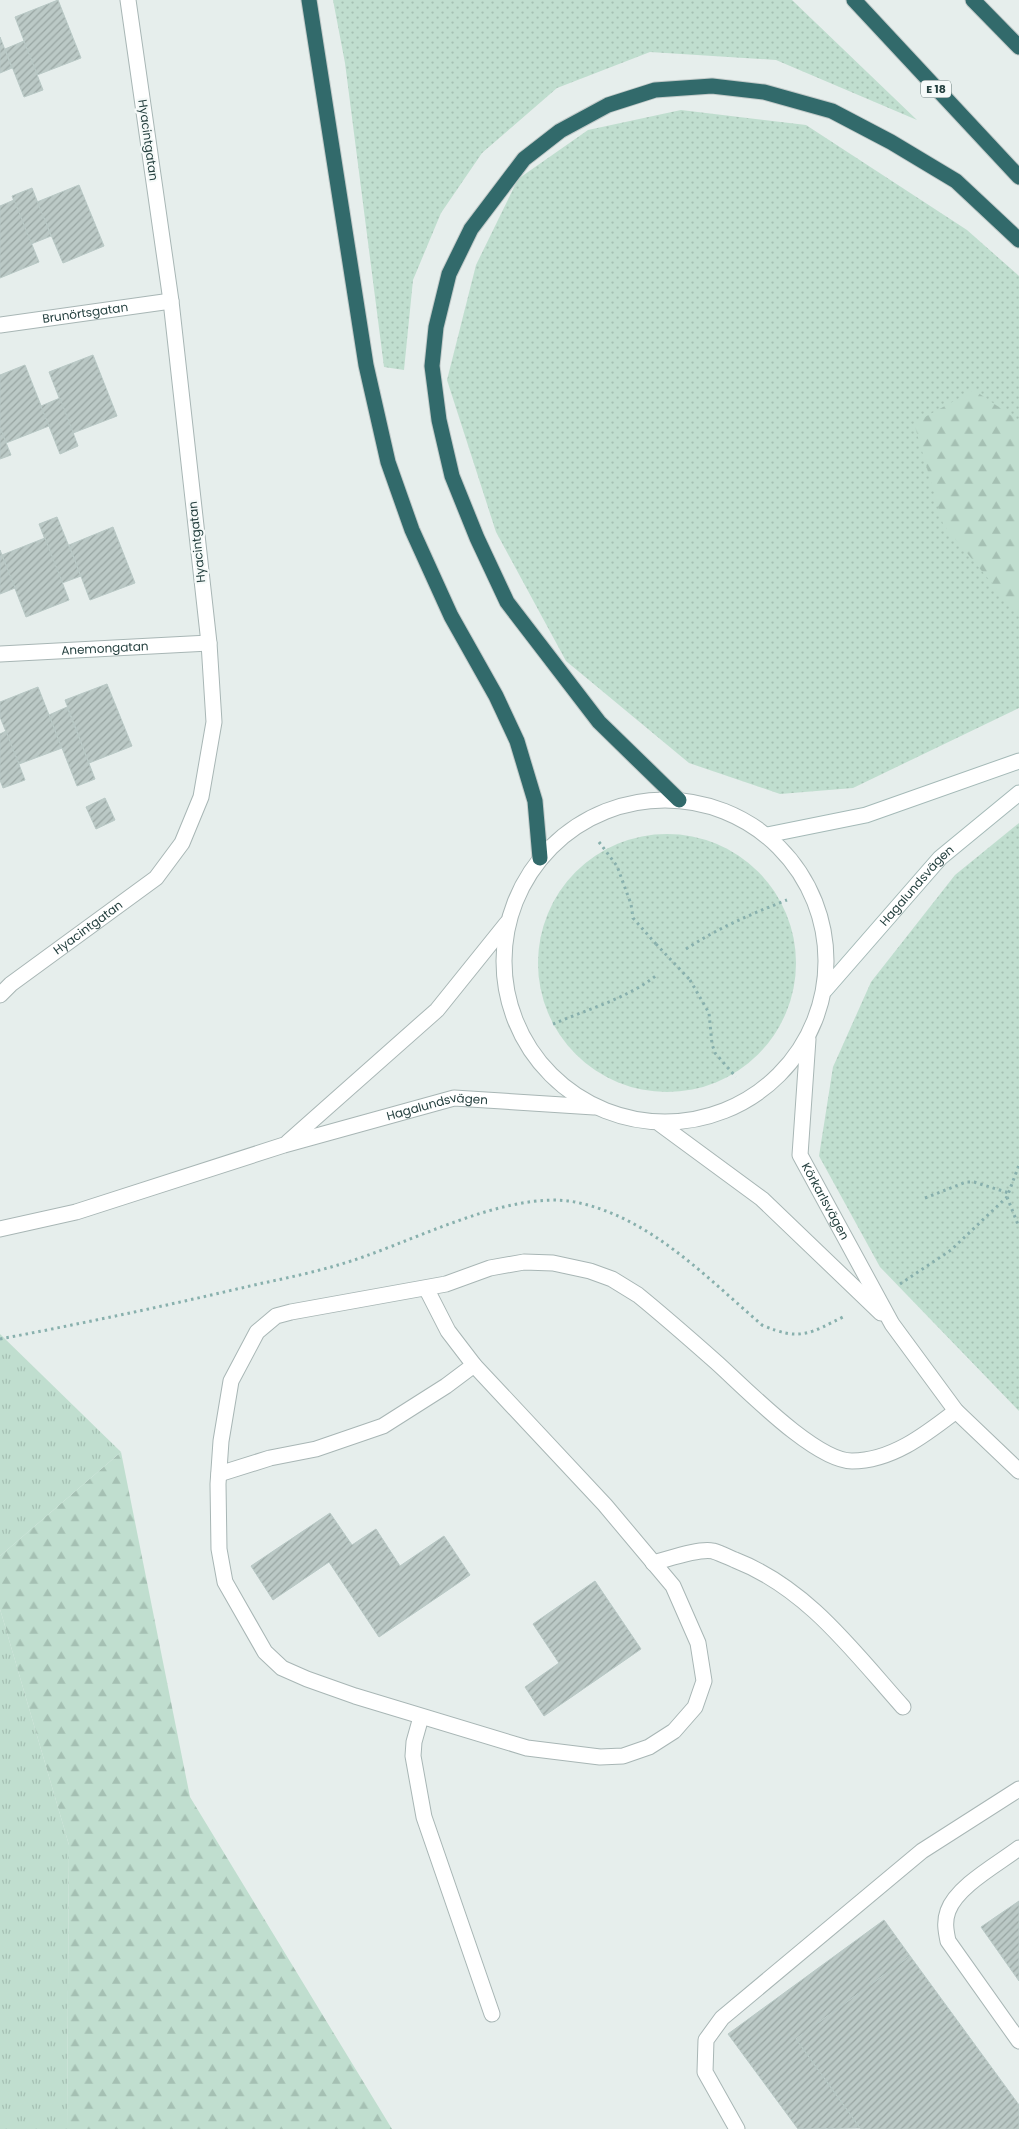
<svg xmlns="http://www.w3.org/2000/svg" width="1019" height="2129" font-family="Poppins,sans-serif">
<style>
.grass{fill:url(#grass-dots)}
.forest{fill:url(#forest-firs)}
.park{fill:url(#park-tufts)}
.building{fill:url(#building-hatch);stroke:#b8c8c5}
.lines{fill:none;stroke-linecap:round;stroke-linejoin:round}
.service-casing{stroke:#a8b6b5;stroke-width:17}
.minor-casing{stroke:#a8b6b5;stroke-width:17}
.tertiary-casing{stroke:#a8b6b5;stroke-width:17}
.secondary-casing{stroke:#a4b9b7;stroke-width:17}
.motorway-casing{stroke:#c2cac9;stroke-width:17}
.path{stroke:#88b0ad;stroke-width:3;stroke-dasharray:2.5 4;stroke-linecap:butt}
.service{stroke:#fff;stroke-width:15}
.minor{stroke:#fff;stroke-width:15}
.tertiary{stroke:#fff;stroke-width:15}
.secondary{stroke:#fff;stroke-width:15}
.motorway{stroke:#326a6b;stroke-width:15}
.path-bridge{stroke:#88b0ad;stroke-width:3;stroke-dasharray:2.5 4;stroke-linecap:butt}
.labels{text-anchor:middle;stroke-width:4.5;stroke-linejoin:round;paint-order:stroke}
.shield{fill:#f6faf9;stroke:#647877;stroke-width:1}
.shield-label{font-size:11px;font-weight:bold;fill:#25403f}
.street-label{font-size:12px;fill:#25403f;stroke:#f6faf9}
</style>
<defs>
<pattern id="grass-dots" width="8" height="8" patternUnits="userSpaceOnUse" patternTransform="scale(1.25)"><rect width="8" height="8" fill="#c0decf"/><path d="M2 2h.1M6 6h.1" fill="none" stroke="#a5c0b3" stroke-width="1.8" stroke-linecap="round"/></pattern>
<pattern id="forest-firs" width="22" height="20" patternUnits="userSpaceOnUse" patternTransform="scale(1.25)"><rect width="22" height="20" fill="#c0decf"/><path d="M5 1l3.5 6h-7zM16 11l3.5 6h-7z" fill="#a5c0b3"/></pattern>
<pattern id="park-tufts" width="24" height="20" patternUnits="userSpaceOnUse" patternTransform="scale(1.25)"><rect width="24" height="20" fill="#c0decf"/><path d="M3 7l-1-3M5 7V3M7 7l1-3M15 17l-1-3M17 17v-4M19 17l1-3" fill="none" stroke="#a5c0b3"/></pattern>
<pattern id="building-hatch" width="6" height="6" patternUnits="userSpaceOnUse" patternTransform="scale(1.25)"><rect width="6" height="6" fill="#bbc9c6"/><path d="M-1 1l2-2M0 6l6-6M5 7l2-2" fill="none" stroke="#98a5a2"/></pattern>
</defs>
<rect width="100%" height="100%" fill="#e6eeec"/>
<g class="grass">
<polygon points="333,0 792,0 917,120 776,60 650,52 557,88 482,153 441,213 413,280 404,370 384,367 345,63"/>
<polygon points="681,110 806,125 967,230 1019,276 1019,708 853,788 780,794 689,763 566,661 496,532 447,380 476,265 518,179 588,130"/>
<polygon points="1019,823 1019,1411 880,1267 819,1156 833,1067 871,982 955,875"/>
<circle cx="667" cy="963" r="129"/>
</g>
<g class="forest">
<polygon points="974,390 1019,421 1019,616 943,524 914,423"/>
<polygon points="121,1452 190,1797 392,2129 67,2129 69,1845 0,1609 0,1556"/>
</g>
<g class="park">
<polygon points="0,1334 121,1452 0,1556"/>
<polygon points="0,1609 69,1845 67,2129 0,2129"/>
</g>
<g class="building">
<polygon points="58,0 81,58 37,75 15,17"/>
<polygon points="0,37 12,68 0,73"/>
<polygon points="24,41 43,90 24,97 5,49"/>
<polygon points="79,185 104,246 63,263 37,202"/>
<polygon points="32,188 51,236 31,244 12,196"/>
<polygon points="14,200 39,262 0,278 0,206"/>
<polygon points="93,355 117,416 73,433 49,372"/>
<polygon points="25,365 49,426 6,443 0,428 0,375"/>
<polygon points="60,398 78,446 60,454 41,406"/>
<polygon points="0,428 11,455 0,459"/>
<polygon points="57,517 81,576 62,583 39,524"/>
<polygon points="113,527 135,583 90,600 69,545"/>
<polygon points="45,538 69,600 26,617 2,555"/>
<polygon points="0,550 15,588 0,594"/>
<polygon points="107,684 132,746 89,763 65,700"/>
<polygon points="38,687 62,748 19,764 0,717 0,702"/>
<polygon points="67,707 95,779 77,786 49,715"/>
<polygon points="6,731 25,780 3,788 0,780 0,734"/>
<polygon points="105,798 115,820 96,829 86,807"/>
<polygon points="330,1513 352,1545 376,1529 400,1566 444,1536 470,1575 379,1637 329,1562 273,1600 251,1566"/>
<polygon points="595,1581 641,1649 544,1716 525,1687 559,1663 533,1624"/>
<polygon points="1019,1901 1019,1981 981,1927"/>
<polygon points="884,1920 910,1956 796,2039 860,2128 798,2129 728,2034"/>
<polygon points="910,1956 1019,2105 1019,2129 861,2129 796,2039"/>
</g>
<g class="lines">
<g class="service-casing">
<g id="service">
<path d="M426 1288 448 1331 474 1365 605 1505 673 1586 698 1643 704 1681 695 1707 674 1731 649 1747 623 1756 600 1757 527 1748 355 1696 307 1679 282 1668 265 1652 225 1582 219 1549 218 1484 221 1441 231 1381 257 1332 276 1316 291 1312 446 1284 490 1268 524 1262 553 1263 590 1271 612 1279 638 1295C665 1317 690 1339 716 1362 744 1387 815 1461 852 1461 892 1461 926 1434 956 1411"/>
<polyline points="219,1474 270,1458 316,1449 383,1426 446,1386 474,1365"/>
<path d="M653 1563C669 1559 698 1548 713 1551 720 1553 728 1557 735 1560 807 1588 853 1651 903 1707"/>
<polyline points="421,1717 414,1742 413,1756 424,1817 492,2014"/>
<path d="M1019 1848C998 1864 957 1886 948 1911 944 1922 946 1931 948 1941L1019 2041"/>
<polyline points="737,2129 705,2072 706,2040 722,2018 922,1851 1019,1789"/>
</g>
</g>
<g class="minor-casing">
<g id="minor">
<path id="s1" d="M0 325 171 301"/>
<path id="s2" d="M0 654 209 643"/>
<path id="s3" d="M0 995 11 984 156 878 182 843 201 797 214 722 209 643 171 301 128 0"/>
</g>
</g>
<g class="tertiary-casing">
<g id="tertiary">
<circle cx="665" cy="961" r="161"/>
<path id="s4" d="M808 1039 800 1155 892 1324 956 1411 1019 1471"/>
<polyline points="660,1124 762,1199 881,1313"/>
<polyline points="288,1142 437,1010 507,923"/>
<path id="s5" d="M0 1229 76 1212 284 1145 454 1098 594 1107"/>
</g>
</g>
<g class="secondary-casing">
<g id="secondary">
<polyline points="767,835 866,815 1019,761"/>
<path id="s6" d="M825 990 940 858 1019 793"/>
</g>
</g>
<g class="motorway-casing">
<g id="motorway">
<polyline points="309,0 366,365 388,462 412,530 451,616 496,696 517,741 535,801 540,858"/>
<polyline points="854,0 1019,177"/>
<polyline points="973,0 1019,47"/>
<polyline points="679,800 599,722 507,602 477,538 452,476 439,420 432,366 436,327 449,274 471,229 524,159 560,131 608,105 655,90 712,86 764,92 832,111 891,142 956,181 1019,240"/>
</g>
</g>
<g class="path">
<polyline points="599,842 617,866 631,904 633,918 656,944"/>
<path d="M686 949C718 928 751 914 787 900"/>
<polyline points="690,980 709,1013 712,1044 715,1053 736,1077"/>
<path d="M553 1024C588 1009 629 998 658 974"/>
<polyline points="1007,1197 1019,1227"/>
<polyline points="925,1198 966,1182 974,1182 1009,1193"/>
<polyline points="900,1284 951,1250 1007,1197 1019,1165"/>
<path d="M0 1339C85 1323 170 1305 254 1285 282 1279 311 1273 338 1265 406 1246 506 1189 575 1202 650 1217 706 1277 762 1325 801 1342 810 1333 845 1316"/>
</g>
<use href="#service" class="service"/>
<use href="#minor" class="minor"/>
<use href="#tertiary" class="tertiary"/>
<use href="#secondary" class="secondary"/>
<use href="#motorway" class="motorway"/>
<polyline class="path-bridge" points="656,944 690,980"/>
</g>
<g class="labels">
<rect class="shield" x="921" y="80.5" width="30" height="17" rx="4"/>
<g class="shield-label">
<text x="936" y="93">E 18</text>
</g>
<g class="street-label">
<text transform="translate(148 140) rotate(82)" y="4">Hyacintgatan</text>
<text dy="4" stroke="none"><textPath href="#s1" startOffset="86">Brunörtsgatan</textPath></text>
<text transform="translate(197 542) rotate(-96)" y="4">Hyacintgatan</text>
<text dy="4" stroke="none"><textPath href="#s2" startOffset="105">Anemongatan</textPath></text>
<text dy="4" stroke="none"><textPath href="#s6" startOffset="139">Hagalundsvägen</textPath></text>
<text dy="4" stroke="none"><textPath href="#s3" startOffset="111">Hyacintgatan</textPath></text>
<text dy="4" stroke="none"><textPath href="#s5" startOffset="455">Hagalundsvägen</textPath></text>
<text dy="4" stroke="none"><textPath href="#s4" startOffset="169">Körkarlsvägen</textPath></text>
</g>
</g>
</svg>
